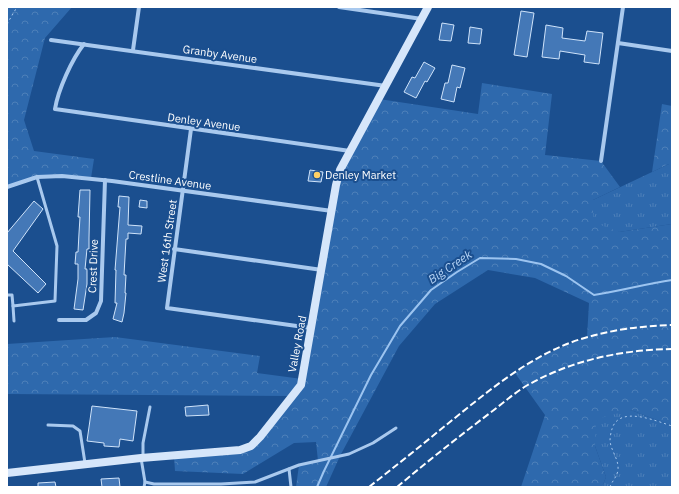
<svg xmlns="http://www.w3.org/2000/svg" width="679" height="494" font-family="'IBM Plex Sans',sans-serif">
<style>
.forest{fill:url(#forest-crowns)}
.park{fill:url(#park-tufts)}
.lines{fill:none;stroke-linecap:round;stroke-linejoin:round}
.stream{stroke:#9cc4f0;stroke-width:2}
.building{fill:#4478b7;stroke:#cfe3fa}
.path{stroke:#a9c9ee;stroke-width:1;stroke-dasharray:2 3;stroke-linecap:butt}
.lane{stroke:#a9c9ee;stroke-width:3}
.street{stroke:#a9c9ee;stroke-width:4}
.secondary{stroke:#d6e6fa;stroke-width:8}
.rail{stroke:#fff;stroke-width:2;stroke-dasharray:7 3;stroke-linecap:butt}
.poi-dot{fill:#ffd166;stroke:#1b4f8f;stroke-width:1.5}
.labels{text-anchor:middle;stroke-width:4;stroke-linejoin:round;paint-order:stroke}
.street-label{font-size:11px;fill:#fff;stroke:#1b4f8f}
.poi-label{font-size:11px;fill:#fff;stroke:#1b4f8f;text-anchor:start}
.water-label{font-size:12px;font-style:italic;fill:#b5d3f5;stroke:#1b4f8f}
</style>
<defs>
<pattern id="forest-crowns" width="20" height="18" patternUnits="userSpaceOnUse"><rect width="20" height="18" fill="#2e69ad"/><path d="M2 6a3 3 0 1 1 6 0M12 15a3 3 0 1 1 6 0" fill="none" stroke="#4d80b9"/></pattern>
<pattern id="park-tufts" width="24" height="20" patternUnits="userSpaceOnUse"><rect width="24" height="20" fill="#2e69ad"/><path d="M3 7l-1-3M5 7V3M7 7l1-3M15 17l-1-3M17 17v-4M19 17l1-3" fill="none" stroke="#4d80b9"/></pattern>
</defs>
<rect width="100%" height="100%" fill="#1b4f8f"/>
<g class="forest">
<polygon points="7,7 72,7 45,38 24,120 34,151 94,159 91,178 37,177 7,187"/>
<path d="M482 83 552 94 545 155 601 161 620 187 593 200 619 232 672 224V426L631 410 595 446 606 477 602 487H521L545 415 515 373C537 357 562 347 587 337L589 303 535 278 488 270 435 304 399 346 340 456 326 487H296L299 465 318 461 316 442 294 443 243 474 175 471 174 456 251 446 293 396 7 394V344L115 337 260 356 257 373 302 379 336 183 379 99 478 114Z"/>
<polygon points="662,104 672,106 672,164 669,164 652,172"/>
</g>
<g class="park">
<polygon points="669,164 672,164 672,224 619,232 593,222 593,200"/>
<polygon points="631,410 672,426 672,487 602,487 606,477 595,446 596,419"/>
</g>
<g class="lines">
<path class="stream" d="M317 487 324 471 371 375 400 326 431 290 457 272 480 258 516 259 541 264 566 276 594 295C620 291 645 284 672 280"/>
</g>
<g class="building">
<polygon points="521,11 534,13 527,57 514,55"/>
<polygon points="442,23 454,25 451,41 439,40"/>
<polygon points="546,25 563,28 562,38 585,41 587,31 603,33 599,64 584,62 585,55 560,51 559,59 542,57"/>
<polygon points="470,27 482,29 480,44 468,43"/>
<polygon points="424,62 435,68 427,82 425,81 416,98 404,92 412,77 415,78"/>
<polygon points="452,65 465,68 460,88 457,87 454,102 441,99 445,83 448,83"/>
<polygon points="310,170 323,172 321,182 308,181"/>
<polygon points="80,190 90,190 89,238 89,249 87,249 85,269 87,269 87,284 83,310 74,309 78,279 78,264 75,264 76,252 78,252 79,233 80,217 78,217"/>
<polygon points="119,196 129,197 128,225 142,226 141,234 128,233 128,239 126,239 124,275 126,275 125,293 126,293 124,313 122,322 113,319 117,303 115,303 116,270 115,270 120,207 118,207"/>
<polygon points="140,200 147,201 147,208 139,207"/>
<polygon points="34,201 43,209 13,251 46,284 38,293 7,264 7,233"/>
<polygon points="208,405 209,415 186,416 185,407"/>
<polygon points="92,406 137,411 133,441 120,439 119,447 104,446 104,443 87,441"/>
<polygon points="119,478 120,487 102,487 101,479"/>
<polygon points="55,482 56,487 38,487 38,483"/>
</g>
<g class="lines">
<g class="path">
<polyline points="7,24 17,7"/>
<polyline points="672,178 672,188"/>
<path d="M610 487C612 481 617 477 618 470 619 459 611 451 610 441 610 437 611 432 612 429 619 405 656 421 672 426"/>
</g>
<g class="lane">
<polyline points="7,295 12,295 13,306 55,301 57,246 37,177"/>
<polyline points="13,306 14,321"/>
<polyline points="48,425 73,426 80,431 85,463"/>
<polyline points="143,456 143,443 150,407"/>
<polyline points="141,458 145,482 144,487"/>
<polyline points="289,469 291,487"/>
<polyline points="145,482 154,484 221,484 255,482 299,465 349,454 373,443 396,428"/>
</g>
<g class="street">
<polyline points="339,7 422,19"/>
<polyline points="51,40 386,86"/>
<polyline points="618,43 672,51"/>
<path d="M84 44C72 59 58 90 55 109L350 151"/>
<polyline points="133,50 139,7"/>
<polyline points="191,129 167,308 311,328"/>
<polyline points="601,161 623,7"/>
<polyline points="7,187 37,177 62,176 112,181 332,211"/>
<polyline points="174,249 322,270"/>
<polyline points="59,320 86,320 96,313 101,301 105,180"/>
</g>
<polyline class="secondary" points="7,473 141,458 240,450 251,446 260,437 301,385 336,185 340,170 428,7"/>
<g class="rail">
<path d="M369 487C393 468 417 449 440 430 485 394 532 352 588 337 616 329 643 326 672 325"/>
<path d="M397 487C427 462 458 437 490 413 502 404 513 394 526 386 572 360 620 350 672 349"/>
</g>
</g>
<circle class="poi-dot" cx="317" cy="175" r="4"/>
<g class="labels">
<g class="street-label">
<text transform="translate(220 54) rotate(8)" y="4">Granby Avenue</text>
<text transform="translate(204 122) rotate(8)" y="4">Denley Avenue</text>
<text transform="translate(170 180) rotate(8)" y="4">Crestline Avenue</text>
<text transform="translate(167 241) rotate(-82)" y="4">West 16th Street</text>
<text transform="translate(93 266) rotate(-88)" y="4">Crest Drive</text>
<text transform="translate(297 344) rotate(-79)" y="4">Valley Road</text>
</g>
<g class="poi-label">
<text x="325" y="179">Denley Market</text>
</g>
<g class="water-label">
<text transform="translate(450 267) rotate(-34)" y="4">Big Creek</text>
</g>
</g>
<rect width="679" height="494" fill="none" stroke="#ffffff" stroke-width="16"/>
</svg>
